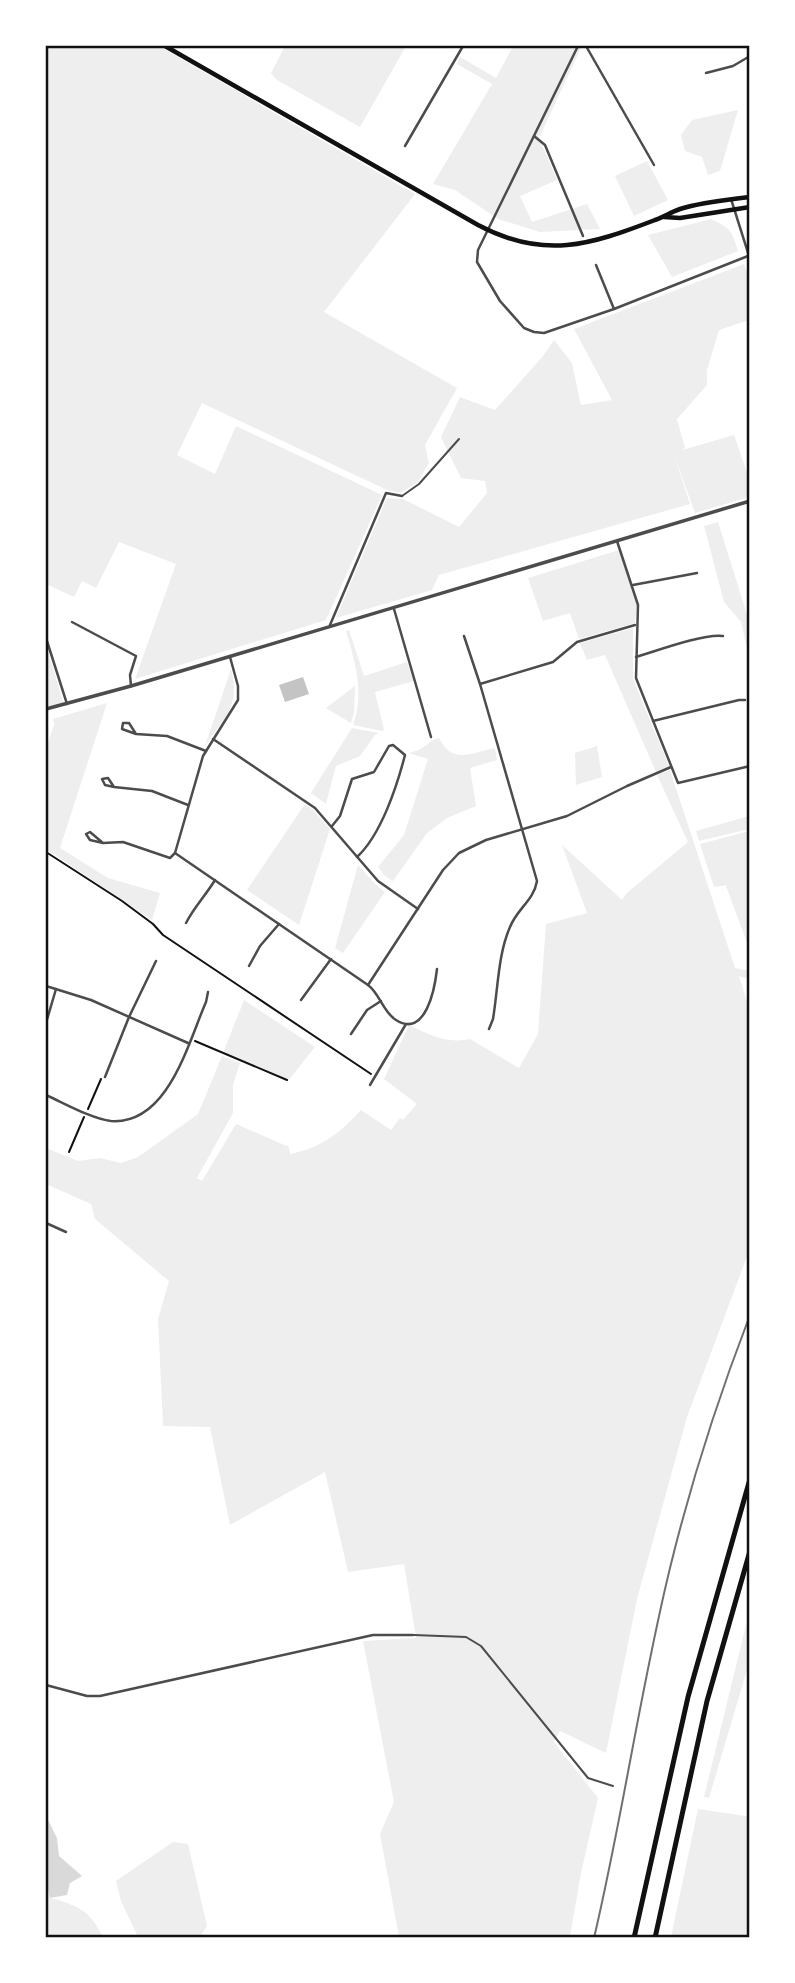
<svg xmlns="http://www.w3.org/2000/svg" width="795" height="1983" font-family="'Sofia Sans Condensed',sans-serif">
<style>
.green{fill:#eee}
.water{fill:#d9d9d9}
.building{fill:#c4c4c4}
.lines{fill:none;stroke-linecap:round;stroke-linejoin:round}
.path{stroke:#111;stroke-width:2}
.service{stroke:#4c4c4c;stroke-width:2}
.minor{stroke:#4c4c4c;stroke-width:2.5}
.tertiary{stroke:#4c4c4c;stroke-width:3.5}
.secondary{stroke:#111;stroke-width:4.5}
.motorway{stroke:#111;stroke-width:5}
.rail{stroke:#707070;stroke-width:2}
.neatline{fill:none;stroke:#111;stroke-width:2.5}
</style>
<rect width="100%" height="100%" fill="#fff"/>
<g class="green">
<polygon points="46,46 159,46 415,194 324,312 457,388 425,445 429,463 418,482 401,493 387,490 202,403 177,455 215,474 236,426 382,495 326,620 135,679 176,564 119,542 96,588 82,581 74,597 46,584"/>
<polygon points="285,46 406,46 360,127 277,80 271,73"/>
<polygon points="508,46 582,46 539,138 557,180 520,196 532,222 587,204 600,229 540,232 498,219 455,190 433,184 492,84 457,64 460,57 496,78 512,48"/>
<polygon points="738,110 720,171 708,175 702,157 685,151 681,135 692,120"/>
<polygon points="647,161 668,200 634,216 615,176"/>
<path d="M711 219C730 228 732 231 738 251L672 277 648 235Z"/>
<polygon points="744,264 749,277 749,320 719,330 707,370 707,385 677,419 685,448 682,450 734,435 749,478 749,497 695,513 673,452 690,504 439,575 432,590 336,618 387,498 403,499 459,527 487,493 485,481 461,478 441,437 460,397 495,410 543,356 554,340 572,363 581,405 612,400 574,329"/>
<polygon points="718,522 749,621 749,657 741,622 724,602 704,526"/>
<polygon points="619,550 637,605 635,623 579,639 570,613 543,621 528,578"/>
<polygon points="633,628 633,679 669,766 656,772 605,655 587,660 580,643"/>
<path d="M349 630 364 676 407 662 414 681 375 692 384 730 382 731 353 725C365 693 355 662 346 631Z"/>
<polygon points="46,644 63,702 67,705 46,707"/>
<path d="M231 669C241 705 225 717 205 746Z"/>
<polygon points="355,686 354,713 351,723 326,708"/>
<polygon points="107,703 60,848 108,878 160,893 152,920 46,849 46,749 54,725 53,719"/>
<polygon points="352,728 379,733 375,735 360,756 336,766 326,804 311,793"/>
<path d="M439 738C453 765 470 753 495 748L497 760 470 768 476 806 447 818 427 833 393 881 385 876 378 867 404 835 428 759 409 753C427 749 427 741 439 738Z"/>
<polygon points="597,746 602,777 576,785 575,753"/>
<path d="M670 770 735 968 749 971V979L739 976 750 1011 749 1251 687 1417 637 1599 606 1753 560 1731 554 1742 598 1798 581 1873 570 1937H399L380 1834 394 1802 363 1641 416 1638 404 1564 348 1572 325 1472 230 1525 210 1427 163 1426 158 1319 169 1281 95 1219 91 1204 46 1184V1148L78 1161 100 1158 121 1163 138 1157 198 1114 222 1056 240 1063 233 1085V1113L197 1178 202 1181 236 1124 289 1147 290 1154C321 1148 340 1133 361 1110L391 1130 400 1118 403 1120 417 1104 384 1079 409 1025C430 1035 447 1044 470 1039L519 1068 538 1034 546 924 587 913 562 845 622 900 627 893 688 842 657 775Z"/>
<polygon points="305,804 313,810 330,829 299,925 247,890"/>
<polygon points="749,816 749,829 699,841 696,831"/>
<polygon points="749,831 750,831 749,948 726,886 728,885 714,887 700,844"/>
<polygon points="358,865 376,885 385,892 343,953 335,948"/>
<polygon points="244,1000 315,1047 288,1081 223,1053"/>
<polygon points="749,1613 749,1663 709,1798 704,1797"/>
<polygon points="698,1809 745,1816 749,1814 749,1937 671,1937"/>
<polygon points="173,1842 188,1844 207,1926 200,1937 138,1937 121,1901 116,1881"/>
<path d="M46 1884 50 1898C78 1905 90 1911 103 1937H46Z"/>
</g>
<polygon class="water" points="46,1816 57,1838 59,1856 82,1876 70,1883 67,1895 50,1898 46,1884"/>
<polygon class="building" points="303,677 309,694 285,702 279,685"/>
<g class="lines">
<g class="path">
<polyline points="46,852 122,901 153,924 163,935 371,1074"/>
<polyline points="195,1041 287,1080"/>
<polyline points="88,1109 101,1079"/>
<polyline points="69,1152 84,1117"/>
</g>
<g class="service">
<polyline points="402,496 419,484 459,439"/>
<polyline points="414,1635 466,1637 481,1646 588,1778 613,1786"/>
</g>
<g class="minor">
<polyline points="578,46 478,250 477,262 500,301 524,328 534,332 544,333 614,309 748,256"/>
<polyline points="586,46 654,165"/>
<polyline points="706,73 733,66 750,56"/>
<polyline points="534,136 545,145 583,236"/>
<polyline points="405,146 463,46"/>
<polyline points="731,199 750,259"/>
<polyline points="596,265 614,309"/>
<polyline points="617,541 638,605 636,678 678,783 750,766"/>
<polyline points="633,585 697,573"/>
<polyline points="394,609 431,737"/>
<polyline points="72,622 136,656 130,675 131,686"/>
<polyline points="330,625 386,493 402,496"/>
<path d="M464 636 480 684 537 881C534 900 517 909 510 927 498 954 498 989 493 1019L489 1029"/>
<polyline points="46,638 67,704"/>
<path d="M230 657 238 686V700L203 756 175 853 368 985C380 994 383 1012 396 1020 426 1039 435 987 437 969"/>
<path d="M636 657C656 651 705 633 723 636"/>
<polyline points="480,684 553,662 577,642 635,625"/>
<polyline points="653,721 739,700 745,700"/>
<polyline points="136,734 122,729 123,723 129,723 136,734 167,736 206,751"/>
<polyline points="213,739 315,808 378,881 418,909"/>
<polyline points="114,787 105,785 102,779 108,778 114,787 152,791 188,805"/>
<path d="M332 826 340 816 352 779 374 772 389 746 393 745 405 755C397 786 381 835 357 857"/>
<polyline points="103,843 90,840 86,834 90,832 103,843 123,842 170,858 175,853"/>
<path d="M186 923C194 907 206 895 215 880"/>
<polyline points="249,966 260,946 279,924"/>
<polyline points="368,985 443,870 459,853 486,840 567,816 627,786 671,767"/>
<polyline points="46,986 91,1000 188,1043"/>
<polyline points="301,1000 331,959"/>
<polyline points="46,1023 56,989"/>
<polyline points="351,1034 367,1010 381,1001"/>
<polyline points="105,1077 129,1017 156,961"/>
<polyline points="370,1085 406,1024"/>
<path d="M46 1095C64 1103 92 1119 111 1121 168 1125 188 1043 206 1002L208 992"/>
<polyline points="46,1223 66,1232"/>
<polyline points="46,1685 87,1696 100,1696 373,1635 413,1635"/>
</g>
<polyline class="tertiary" points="46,709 131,686 750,501"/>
<g class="secondary">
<path d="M165 46 478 225C544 260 590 245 655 220 664 217 671 212 680 209 703 202 726 200 750 197"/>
<polyline points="664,217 680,218 750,207"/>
</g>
<g class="motorway">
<polyline points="634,1938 688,1697 750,1479"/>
<polyline points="655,1938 707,1701 750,1551"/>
</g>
<path class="rail" d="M594 1938C623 1815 640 1691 670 1568 691 1482 718 1398 750 1315"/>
</g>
<rect width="795" height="1983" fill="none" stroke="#ffffff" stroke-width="94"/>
<rect x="47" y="47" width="701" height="1889" class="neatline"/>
</svg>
